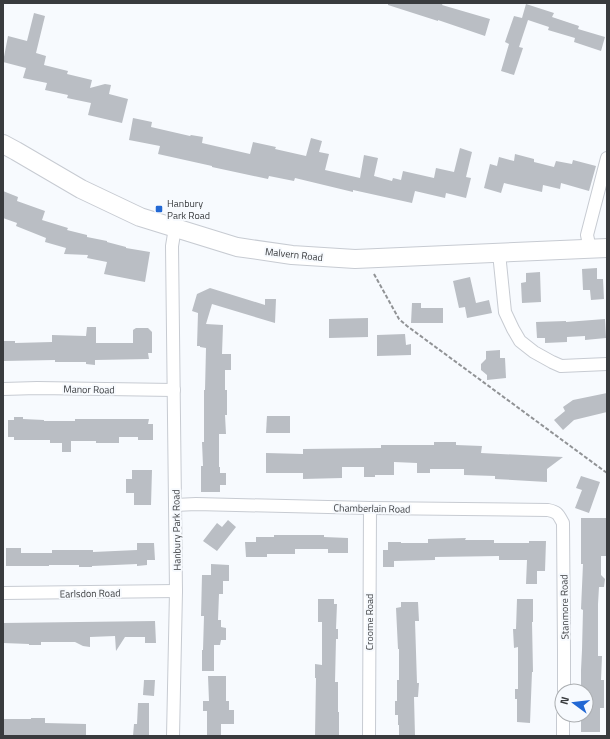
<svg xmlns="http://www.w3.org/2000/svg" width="610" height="739" font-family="'Titillium Web',sans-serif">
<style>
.building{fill:#babec4}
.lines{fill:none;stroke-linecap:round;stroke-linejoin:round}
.minor-casing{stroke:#c7cbd2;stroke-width:14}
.secondary-casing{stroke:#c7cbd2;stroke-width:20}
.path{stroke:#919396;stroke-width:2;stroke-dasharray:4 2;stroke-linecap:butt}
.minor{stroke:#fff;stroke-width:12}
.secondary{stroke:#fff;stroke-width:18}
.poi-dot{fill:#2268d4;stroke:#f7fafe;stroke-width:1.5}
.labels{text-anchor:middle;stroke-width:4;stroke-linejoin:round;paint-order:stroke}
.poi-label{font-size:10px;fill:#393b3e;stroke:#f7fafe;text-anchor:start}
.street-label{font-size:10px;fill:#393b3e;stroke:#f7fafe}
</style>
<rect width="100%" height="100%" fill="#f7fafe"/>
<g class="building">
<polygon points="388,3 443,3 442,5 490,19 485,36 438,20 438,21 388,5"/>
<polygon points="526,4 554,13 552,17 579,26 578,29 605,37 601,51 574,42 575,38 548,30 549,27 528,20 519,47 523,48 514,75 501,71 509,44 505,42 514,16 522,18"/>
<polygon points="34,13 45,16 36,53 46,56 44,65 68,71 67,74 92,80 90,88 105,84 111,85 109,94 128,99 122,123 88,115 91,103 67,98 68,95 45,90 47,83 23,78 26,68 3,62 8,36 27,41"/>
<polygon points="133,118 152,122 151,127 190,136 191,135 203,137 202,143 250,154 253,142 276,147 275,149 306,156 311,138 322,141 319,152 329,154 325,170 360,178 364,155 378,158 374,176 392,181 393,178 401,180 403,171 434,178 436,168 454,172 460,148 472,152 466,177 471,178 466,198 446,193 445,198 415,191 412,203 353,190 353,192 295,178 294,181 269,176 268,179 212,167 212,166 158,154 160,146 129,140"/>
<polygon points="515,154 534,159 534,162 554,167 556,161 572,164 573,160 596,166 589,191 561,183 560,189 543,185 542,192 504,183 501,193 484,188 490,164 497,166 499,157 514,161"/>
<polygon points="3,191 18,197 17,201 45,211 42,220 68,228 67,230 87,235 87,237 107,241 107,242 126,247 126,248 150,252 145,282 104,274 107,262 87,258 88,255 64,254 66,248 45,242 46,238 16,226 17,223 3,218"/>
<polygon points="597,268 597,279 603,279 604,299 591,300 590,290 583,290 582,269"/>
<polygon points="540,272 541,302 522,303 521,283 526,282 526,273"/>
<polygon points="470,277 476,303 489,300 492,313 467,318 465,307 459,308 453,281"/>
<polygon points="210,288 265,305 265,299 276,299 275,323 212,304 206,324 223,325 222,354 231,354 231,370 225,370 225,390 227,390 227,415 225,415 226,434 219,434 219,467 220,467 220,473 226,473 226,485 220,485 220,492 201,492 201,466 203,466 202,442 204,442 204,390 205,390 206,348 200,347 200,346 197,346 198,313 192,311 197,294"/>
<polygon points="412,303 421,303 421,308 443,308 443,323 411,323"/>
<polygon points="368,318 368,337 329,338 329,319"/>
<polygon points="605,319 606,338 585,340 585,336 567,337 567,342 545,343 545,338 537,338 536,322 566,321 566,322"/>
<polygon points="87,327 96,327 96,343 133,343 133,330 136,328 148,328 152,332 152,353 148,353 149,359 95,360 95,365 86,364 86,362 55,362 55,360 3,361 3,341 15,341 15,343 52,342 52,335 86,336"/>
<polygon points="405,334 406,345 411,344 411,355 377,356 377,335"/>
<polygon points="500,350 500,358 505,358 506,378 487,380 487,375 481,370 481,364 486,359 486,351"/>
<polygon points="607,393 607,412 574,420 563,430 554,420 565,411 563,407 573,400"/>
<polygon points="267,416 290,416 290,433 266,433"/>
<polygon points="14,417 23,417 23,419 44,420 44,421 75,421 75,419 149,419 148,424 153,424 153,440 138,440 138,437 119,437 119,443 96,443 96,441 71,441 71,452 62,452 62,443 50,443 50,440 14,440 14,437 8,437 8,420 14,420"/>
<polygon points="434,442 456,442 456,445 482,446 481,453 563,457 547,469 547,482 495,479 495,476 464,475 464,469 430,469 430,473 417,473 417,463 394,462 394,475 375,475 375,477 364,477 364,467 342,467 342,478 303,479 303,473 266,473 266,453 303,454 303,449 381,448 381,445 434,445"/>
<polygon points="132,470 152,470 151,505 134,505 134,493 126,493 126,479 132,479"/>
<polygon points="581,476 600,482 589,513 575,508 582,490 576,488"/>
<polygon points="581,518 607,518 607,556 601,556 601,575 605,579 604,587 599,587 598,604 598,656 602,656 601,680 604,680 604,708 600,708 600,732 581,732 581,715 586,715 586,691 581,691 581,670 582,650 583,610 581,609 583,564 581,564"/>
<polygon points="228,520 236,527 217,551 203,541 217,523 222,527"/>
<polygon points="274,535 324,535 324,537 348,538 348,553 328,553 328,549 295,549 295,554 267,554 267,557 246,557 245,542 256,542 256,537 274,537"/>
<polygon points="466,538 465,540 494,540 494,543 529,543 529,541 546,541 545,571 537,571 537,584 526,584 527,560 499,560 499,556 435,557 435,560 394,561 394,567 383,567 383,550 388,550 388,542 401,542 401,543 428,543 428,539"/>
<polygon points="137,543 154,543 155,560 147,560 147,565 137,566 137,564 92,566 92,567 79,567 79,565 49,565 49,566 6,566 6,548 21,548 21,553 52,553 52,550 93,550 93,552 137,550"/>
<polygon points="211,564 229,565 229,581 223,581 223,594 219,594 218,620 221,620 221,627 226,628 226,640 221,640 220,645 214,645 214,671 202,671 202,650 203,650 204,616 201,616 202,575 211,575"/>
<polygon points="318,599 334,599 334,604 337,604 336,629 338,629 338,639 336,639 335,682 338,682 338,712 339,712 339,736 315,736 316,678 315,678 315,664 322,665 322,622 318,622"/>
<polygon points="517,599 533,599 533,622 532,622 533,672 532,672 530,723 517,722 517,699 515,699 515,689 518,689 518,647 514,648 513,629 516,629"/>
<polygon points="401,602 418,602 419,621 415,621 417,683 419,683 418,697 414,697 415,736 399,736 399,725 398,725 398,715 395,715 395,701 397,701 397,680 399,680 399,649 398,649 396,608 401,607"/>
<polygon points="155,621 156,643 145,643 145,637 125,637 116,651 115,636 90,637 90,647 83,646 75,642 41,642 41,645 29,645 29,644 3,643 3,623"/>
<polygon points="208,676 226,676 226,701 229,701 229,710 234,710 234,724 221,724 221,736 207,736 207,711 203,711 203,701 209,701"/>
<polygon points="144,680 155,680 154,696 143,695"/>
<polygon points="138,703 149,703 149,736 133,736 134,724 137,724"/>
<polygon points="31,718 45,718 45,723 86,724 86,736 3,736 3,719 31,719"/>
</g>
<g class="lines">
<g class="minor-casing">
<g id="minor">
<polyline points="590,249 587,235 607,158"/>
<polyline points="499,253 505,312 513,329 520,341 534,352 552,362 561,366 607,364"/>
<polyline points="3,389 37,388 174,390"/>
<path d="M175 505 196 504 370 508 548 510C558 512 558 514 563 523L564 652V691"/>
<polyline points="3,593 176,591"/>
<polyline points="173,736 176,591 172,246 175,228"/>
<polyline points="369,736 370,508"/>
<polyline points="563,736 563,715"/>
</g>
</g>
<g class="secondary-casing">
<polyline id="secondary" points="3,144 16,151 81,189 140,217 237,247 292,255 355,259 607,248"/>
</g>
<polyline class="path" points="374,274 399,319 407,326 607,473"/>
<use href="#minor" class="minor"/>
<use href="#secondary" class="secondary"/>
</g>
<rect class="poi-dot" x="155" y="205" width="8" height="8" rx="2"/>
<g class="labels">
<g class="poi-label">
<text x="167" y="207">Hanbury<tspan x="167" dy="12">Park Road</tspan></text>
</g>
<g class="street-label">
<text transform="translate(294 254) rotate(6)" y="4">Malvern Road</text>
<text transform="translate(89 389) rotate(1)" y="4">Manor Road</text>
<text transform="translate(372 508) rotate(1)" y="4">Chamberlain Road</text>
<text transform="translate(176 530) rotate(-91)" y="4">Hanbury Park Road</text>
<text transform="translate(90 593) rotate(-1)" y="4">Earlsdon Road</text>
<text transform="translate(564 607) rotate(-91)" y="4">Stanmore Road</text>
<text transform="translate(369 622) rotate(-90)" y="4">Croome Road</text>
</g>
</g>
<rect width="610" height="739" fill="none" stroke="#393b3e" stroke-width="8"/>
<g transform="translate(574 703) rotate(285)"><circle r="19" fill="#f7fafe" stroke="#abaeb1"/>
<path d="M0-3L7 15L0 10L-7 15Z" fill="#2268d4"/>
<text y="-6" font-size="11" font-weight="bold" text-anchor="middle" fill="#393b3e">N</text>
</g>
</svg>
